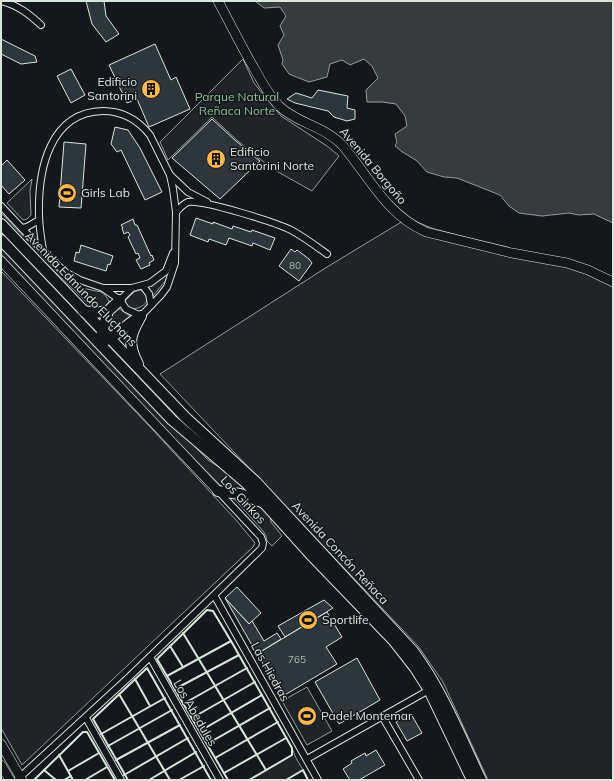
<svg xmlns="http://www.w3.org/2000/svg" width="614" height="781" font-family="Mulish,sans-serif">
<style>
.green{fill:#202428;stroke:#939e99}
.water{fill:#363b3e;stroke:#939e99}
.building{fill:#2c363c;stroke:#d8e6dc}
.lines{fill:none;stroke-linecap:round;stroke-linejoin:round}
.street-casing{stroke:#d8e6dc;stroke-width:8}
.secondary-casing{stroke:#d8e6dc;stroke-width:10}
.primary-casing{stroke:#d8e6dc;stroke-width:12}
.street{stroke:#14181c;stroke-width:6}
.secondary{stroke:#14181c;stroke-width:9}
.primary{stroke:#14181c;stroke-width:10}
.wall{stroke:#d8e6dc;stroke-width:2}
.labels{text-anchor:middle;stroke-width:3;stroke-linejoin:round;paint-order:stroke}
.number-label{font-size:10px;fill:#adbab4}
.poi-label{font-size:12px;fill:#d8e6dc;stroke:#14181c;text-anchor:start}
.park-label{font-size:12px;fill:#8ac095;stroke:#14181c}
.street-label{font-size:12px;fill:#d8e6dc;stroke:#14181c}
</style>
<rect width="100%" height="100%" fill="#14181c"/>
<g class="green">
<polygon points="243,59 254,83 281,116 327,146 339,156 312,191 271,168 238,141 212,117 168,160 160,142"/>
<polygon points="32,179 30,191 31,215 27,219 23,220 7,203"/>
<polygon points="1,213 58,272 82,288 101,292 105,295 109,301 107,307 94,309 37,255 1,217"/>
<polygon points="408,218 431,228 513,250 568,259 613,279 613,780 488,780 443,682 418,646 160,374 327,267"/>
<polygon points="1,246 208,460 230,474 251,494 222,487 168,432 1,254"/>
<polygon points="1,271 153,430 236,520 255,543 253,547 22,765 1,728"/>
<polygon points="168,271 169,272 166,280 153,296 147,286 157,281"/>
<path d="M140 290 144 291 148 298C146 306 138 309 130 309L125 305V301L134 292Z"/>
<polygon points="118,308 130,316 130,318 110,332 108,327 113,311"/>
<polygon points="230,494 259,503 270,514 271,522 282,536 272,546 267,541 266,536 263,531"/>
<polygon points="307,687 332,731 307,745 282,701"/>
<polygon points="292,748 296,758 303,770 286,780 249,780 292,755"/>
</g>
<polygon class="water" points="255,1 613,1 613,223 594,214 579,215 569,213 542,216 519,213 509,206 500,195 457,178 444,177 427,172 417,161 401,151 395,146 397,142 395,134 407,126 405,116 396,104 382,102 367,102 366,90 378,78 372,66 364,59 350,65 342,60 330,64 327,77 309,82 289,74 282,64 283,60 278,45 284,35 280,26 286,16 280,7 264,8"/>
<g class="building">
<polygon points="86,1 104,1 106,16 119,34 106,42 92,24"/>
<polygon points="1,39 35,56 37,62 21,64 1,54"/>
<polygon points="155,44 171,80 176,77 190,109 149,127 137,99 127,103 109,65"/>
<polygon points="71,69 85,95 71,103 57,76"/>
<polygon points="318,90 348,96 347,108 355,110 355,119 347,121 334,117 328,111 295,103 287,99 296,93 312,98"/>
<polygon points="212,119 236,141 260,161 220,199 172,158"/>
<polygon points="115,127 128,130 140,148 162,192 145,200 121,150 117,152 111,144"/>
<polygon points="64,142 86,144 81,208 59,207"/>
<polygon points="7,160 25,180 9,194 1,185 1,166"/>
<polygon points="196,218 213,224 213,222 232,229 233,226 251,232 252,230 275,238 270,250 253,243 252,246 229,238 226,245 209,239 208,242 190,235"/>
<polygon points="133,219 135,225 137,225 151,256 152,255 154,260 149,263 150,265 141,269 136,260 140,258 138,253 136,254 128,237 130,235 128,232 124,234 122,228 123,228 121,225"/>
<polygon points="81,245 113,256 110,265 108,264 106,271 74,261 76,252 79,253"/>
<polygon points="291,249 295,252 297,250 309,259 312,263 299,281 279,266"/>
<polygon points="237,587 261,613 249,624 225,598"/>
<polygon points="225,598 249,624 252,621 264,641 277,633 281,639 257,654"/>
<polygon points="324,600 333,608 285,637 278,626"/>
<polygon points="327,612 342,637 326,647 337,664 283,696 257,654"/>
<polygon points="357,658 380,700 339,724 315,682"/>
<polygon points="411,714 422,733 407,741 396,722"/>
<polygon points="376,750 385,765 359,780 350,780 343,769 352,763 351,761 365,753 366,756"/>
</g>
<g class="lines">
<g class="street-casing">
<g id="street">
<path d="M1 1C18 5 29 14 41 25"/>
<polyline points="170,175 188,192 207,202"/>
<polyline points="1,206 51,259 65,272 80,280 103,288 132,288 150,283 166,271 173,253"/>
<path d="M176 212C180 208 183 204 188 202 202 199 277 223 291 230 304 237 316 246 327 254"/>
<polyline points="22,228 27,227 39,220"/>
<path d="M43 250C41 238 39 226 39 214 38 171 49 112 103 111 122 111 138 120 150 135L170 175 173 189 176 212 175 263 167 287 161 295 141 316 126 309 120 300 103 288"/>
<polyline points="143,286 149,294 151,305"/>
<polyline points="120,300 132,288"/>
<polyline points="214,595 318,780"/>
<polyline points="150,657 220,780"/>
<polyline points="382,716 419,780"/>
<polyline points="86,718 121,780"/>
<polyline points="307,759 429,690"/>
<polyline points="18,779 128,678 214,595 262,548 263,543 261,537 219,492"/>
</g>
</g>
<g class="secondary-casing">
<g id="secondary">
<path d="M218 1C230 23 241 46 254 68 261 81 269 95 279 106 298 124 325 126 343 146 370 178 386 214 426 232L512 253 567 263 588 270 613 282"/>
<polyline points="1,261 218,491"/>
<polyline points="1,744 22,780"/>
<polyline points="1,765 10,780"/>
</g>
</g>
<g class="primary-casing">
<g id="primary">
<path d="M1 224 185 417 256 482 413 651C442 690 460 736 481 780"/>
<polyline points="1,240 172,420 246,483 310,554 393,640 415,668 429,690 472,780"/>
<polyline points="83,311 95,313 108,311"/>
<polyline points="101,336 108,311 120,300"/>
<path d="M104 341C117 336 127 324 139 317"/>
<path d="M138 364C127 343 130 335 141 316"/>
<polyline points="218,491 240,494 262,502"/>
</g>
</g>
<use href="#street" class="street"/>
<use href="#secondary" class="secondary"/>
<use href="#primary" class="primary"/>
<g class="wall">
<polyline points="183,633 266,770"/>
<polyline points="170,646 183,667"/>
<polyline points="167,676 231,641"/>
<polyline points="135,679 150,706"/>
<polyline points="175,689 239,655"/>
<polyline points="119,694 170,780"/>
<polyline points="183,704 247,668"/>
<polyline points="192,718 255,682"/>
<polyline points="200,731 262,695"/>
<polyline points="101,734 165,698"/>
<polyline points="207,744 270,708"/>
<polyline points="108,746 172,710"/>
<polyline points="59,755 73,780"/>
<polyline points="215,758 278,722"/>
<polyline points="116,760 180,725"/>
<polyline points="44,770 56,780"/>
<polyline points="68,771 99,753"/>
<polyline points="224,773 286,738"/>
<polyline points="124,775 188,738"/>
<polyline points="34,780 83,732 87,732 115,780"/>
<polyline points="64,780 71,776"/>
<polyline points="85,780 107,767"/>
<polyline points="128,780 93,719 147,668 211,780"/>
<polyline points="149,780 196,752"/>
<polyline points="179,780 204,766"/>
<polyline points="228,780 157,659 207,610 213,611 231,641 292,748 292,755 249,780"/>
<polyline points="286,780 303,770 308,780"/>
</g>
</g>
<defs>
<g id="building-disc" transform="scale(1)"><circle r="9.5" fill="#ffb74d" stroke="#14181c"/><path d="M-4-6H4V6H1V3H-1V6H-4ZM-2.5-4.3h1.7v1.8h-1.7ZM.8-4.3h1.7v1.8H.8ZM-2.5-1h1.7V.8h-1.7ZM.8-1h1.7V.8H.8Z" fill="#111"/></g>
<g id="stadium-disc" transform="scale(1)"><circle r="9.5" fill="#ffb74d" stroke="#14181c"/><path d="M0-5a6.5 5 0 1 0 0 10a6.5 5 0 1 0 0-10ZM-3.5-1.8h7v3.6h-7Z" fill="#111"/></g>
</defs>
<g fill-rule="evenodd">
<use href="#building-disc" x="151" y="89"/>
<use href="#building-disc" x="216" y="159"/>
<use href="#stadium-disc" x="67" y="193"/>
<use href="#stadium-disc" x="308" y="620"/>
<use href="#stadium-disc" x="307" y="716"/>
</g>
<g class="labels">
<g class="number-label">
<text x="295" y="269">80</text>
<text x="297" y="663">765</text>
</g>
<g class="poi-label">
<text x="137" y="86" text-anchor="end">Edificio<tspan x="137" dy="14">Santorini</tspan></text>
<text x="230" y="156">Edificio<tspan x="230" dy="14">Santorini Norte</tspan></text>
<text x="81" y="197">Girls Lab</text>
<text x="322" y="624">Sportlife</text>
<text x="321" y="720">Padel Montemar</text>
</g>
<g class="park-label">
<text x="237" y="101">Parque Natural<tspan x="237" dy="14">Reñaca Norte</tspan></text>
</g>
<g class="street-label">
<text transform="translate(373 166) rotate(50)" y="4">Avenida Borgoño</text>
<text transform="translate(81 289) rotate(46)" y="4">Avenida Edmundo Eluchans</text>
<text transform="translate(243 500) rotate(47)" y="4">Los Ginkos</text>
<text transform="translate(340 553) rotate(47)" y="4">Avenida Concón Reñaca</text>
<text transform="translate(270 672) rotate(61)" y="4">Las Hiedras</text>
<text transform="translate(195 713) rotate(60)" y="4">Los Abedules</text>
</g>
</g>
<rect width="614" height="781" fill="none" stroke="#d8e6dc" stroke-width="4"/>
</svg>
